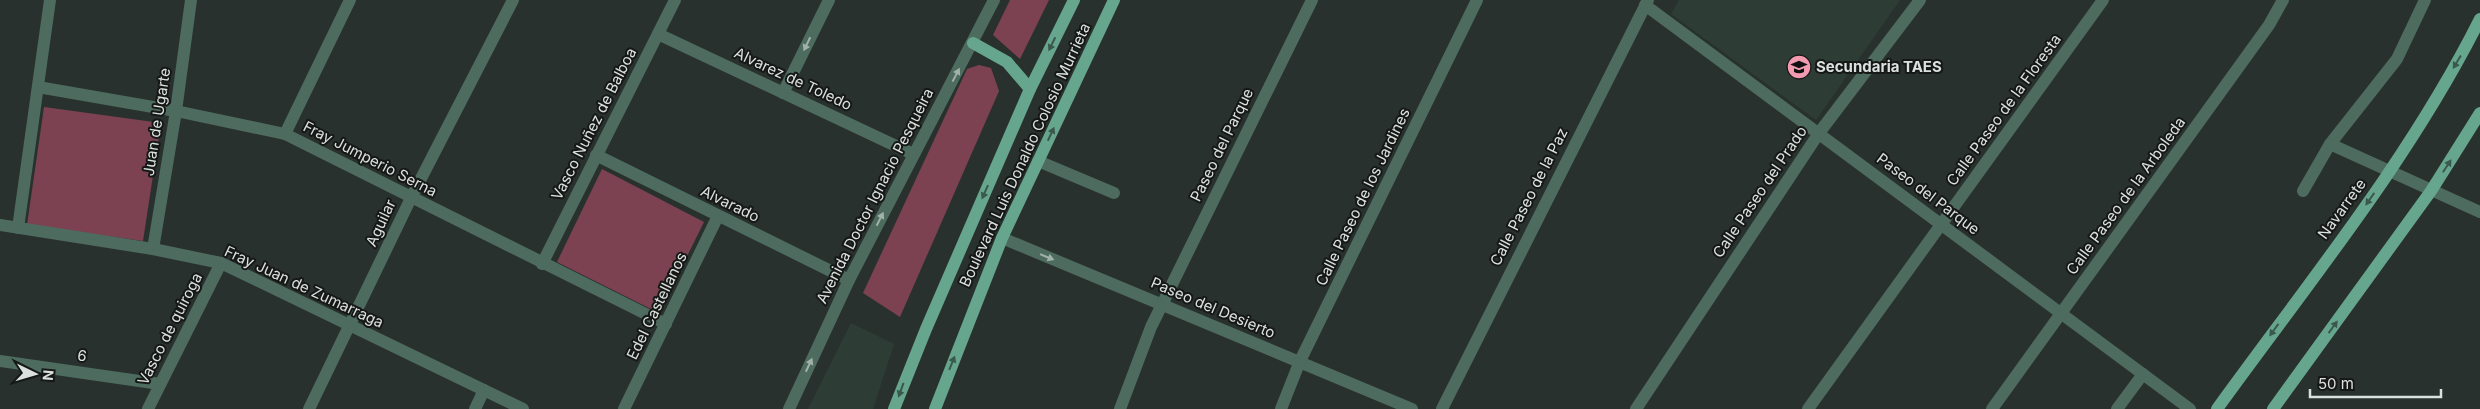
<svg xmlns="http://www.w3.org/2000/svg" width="2480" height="409" font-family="Inter,sans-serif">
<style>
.built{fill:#2e3c36}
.green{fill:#7c4252}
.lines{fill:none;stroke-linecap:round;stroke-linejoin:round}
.minor{stroke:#4d6b5f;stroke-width:12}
.major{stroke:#67a68e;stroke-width:12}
.oneway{fill:#a2b2ab}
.oneway2{fill:#3a584d}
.labels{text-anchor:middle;stroke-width:4;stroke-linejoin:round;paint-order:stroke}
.poi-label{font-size:15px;font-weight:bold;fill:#dbe1de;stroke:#151817;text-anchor:start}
.street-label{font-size:15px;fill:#dbe1de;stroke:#151817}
</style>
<rect width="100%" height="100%" fill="#29312e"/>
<g class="built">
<polygon points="1679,0 1900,0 1816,120 1671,14"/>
<polygon points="851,323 894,344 873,409 808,409"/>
</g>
<g class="green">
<polygon points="1010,0 1049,0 1020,59 993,35"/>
<polygon points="979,65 991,68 999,91 900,317 863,293 967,69"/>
<polygon points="44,107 161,123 143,241 27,225"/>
<polygon points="602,169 704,222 659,313 557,262"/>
</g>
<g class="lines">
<g class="minor">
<polyline points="1645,5 2190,409"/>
<polyline points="658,34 913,154"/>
<polyline points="38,87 176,111 285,134 666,324"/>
<polyline points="783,93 829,0"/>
<polyline points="285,134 350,0"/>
<polyline points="2330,144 2480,212"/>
<polyline points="596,155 849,280"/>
<polyline points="1038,161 1114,193"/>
<polyline points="2303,191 2330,144 2397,59 2425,0"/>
<polyline points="0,225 153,249 221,263 523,409"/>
<polyline points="18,228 50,0"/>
<polyline points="1002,238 1412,409"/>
<polyline points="153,249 176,111 191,0"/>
<polyline points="542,264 675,0"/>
<polyline points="0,361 160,384"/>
<polyline points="148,409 221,263"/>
<polyline points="309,409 411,198 513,0"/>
<polyline points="475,409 484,390"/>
<polyline points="624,409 718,216"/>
<polyline points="789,409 849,280 994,0"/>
<polyline points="1120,409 1151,327 1312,0"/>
<polyline points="1281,409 1300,361 1477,0"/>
<polyline points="1442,409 1648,0"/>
<polyline points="1636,409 1819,133 1920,0"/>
<polyline points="1808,409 2103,0"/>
<polyline points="1992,409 2269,25 2283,0"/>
<polyline points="2117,409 2143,374"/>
</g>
<g class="major">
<polyline points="973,43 1007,62 1030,89"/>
<polyline points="894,409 926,329 1030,89 1074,0"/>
<polyline points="935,409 1002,238 1114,0"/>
<path d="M2217 409C2308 283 2410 159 2480 19"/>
<polyline points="2273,409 2431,191 2480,113"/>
</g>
</g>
<defs><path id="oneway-solid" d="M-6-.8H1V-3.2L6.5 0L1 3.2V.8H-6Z" transform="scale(1.25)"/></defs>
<g class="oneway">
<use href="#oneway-solid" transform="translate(807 44) rotate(116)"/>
<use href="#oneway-solid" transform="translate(956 75) rotate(-62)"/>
<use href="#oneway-solid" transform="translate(880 219) rotate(-63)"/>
<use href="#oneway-solid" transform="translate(1047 257) rotate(22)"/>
<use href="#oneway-solid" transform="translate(809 365) rotate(-65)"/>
</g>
<g class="oneway2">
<use href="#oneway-solid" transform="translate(1052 44) rotate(116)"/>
<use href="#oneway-solid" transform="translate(2457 62) rotate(121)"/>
<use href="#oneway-solid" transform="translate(1051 134) rotate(-65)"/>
<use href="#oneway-solid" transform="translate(2447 166) rotate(-57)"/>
<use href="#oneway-solid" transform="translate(985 192) rotate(114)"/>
<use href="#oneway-solid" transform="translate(2370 199) rotate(125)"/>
<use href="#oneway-solid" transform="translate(2333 327) rotate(-54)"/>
<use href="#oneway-solid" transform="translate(2274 330) rotate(126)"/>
<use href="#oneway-solid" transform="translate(952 363) rotate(-68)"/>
<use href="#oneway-solid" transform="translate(901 390) rotate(110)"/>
</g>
<defs>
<g id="school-disc" transform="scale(1.25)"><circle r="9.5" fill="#f29ab0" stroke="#151817"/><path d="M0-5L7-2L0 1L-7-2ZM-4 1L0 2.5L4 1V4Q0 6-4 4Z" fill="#111"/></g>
</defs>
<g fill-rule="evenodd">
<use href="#school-disc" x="1799" y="67"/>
</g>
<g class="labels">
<g class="poi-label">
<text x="1816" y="72">Secundaria TAES</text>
</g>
<g class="street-label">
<text transform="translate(793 79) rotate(25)" y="5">Alvarez de Toledo</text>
<text transform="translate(2004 110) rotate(-54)" y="5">Calle Paseo de la Floresta</text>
<text transform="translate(157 122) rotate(-81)" y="5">Juan de Ugarte</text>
<text transform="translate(594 124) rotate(-63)" y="5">Vasco Nuñez de Balboa</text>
<text transform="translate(1222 145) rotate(-64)" y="5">Paseo del Parque</text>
<text transform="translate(1025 155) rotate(-65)" y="5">Boulevard Luis Donaldo Colosio Murrieta</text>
<text transform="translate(370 159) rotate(27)" y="5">Fray Jumperio Serna</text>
<text transform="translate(1760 192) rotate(-56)" y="5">Calle Paseo del Prado</text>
<text transform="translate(1928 194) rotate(37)" y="5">Paseo del Parque</text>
<text transform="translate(875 196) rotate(-63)" y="5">Avenida Doctor Ignacio Pesqueira</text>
<text transform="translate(2126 196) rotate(-54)" y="5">Calle Paseo de la Arboleda</text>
<text transform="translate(1363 197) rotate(-64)" y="5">Calle Paseo de los Jardines</text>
<text transform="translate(1529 197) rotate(-63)" y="5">Calle Paseo de la Paz</text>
<text transform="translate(730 204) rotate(26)" y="5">Alvarado</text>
<text transform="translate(2342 209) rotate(-54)" y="5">Navarrete</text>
<text transform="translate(381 223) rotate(-65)" y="5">Aguilar</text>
<text transform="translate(304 287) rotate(25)" y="5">Fray Juan de Zumarraga</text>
<text transform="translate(657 306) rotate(-64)" y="5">Edel Castellanos</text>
<text transform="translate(1213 308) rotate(23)" y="5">Paseo del Desierto</text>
<text transform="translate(170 329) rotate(-63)" y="5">Vasco de quiroga</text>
<text transform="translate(82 356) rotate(8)" y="5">6</text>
</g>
</g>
<g transform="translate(35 374) rotate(95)" stroke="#151817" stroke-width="4" paint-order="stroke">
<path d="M0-4L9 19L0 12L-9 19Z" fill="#dbe1de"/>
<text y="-8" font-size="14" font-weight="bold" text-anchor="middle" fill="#dbe1de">N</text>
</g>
<path d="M2310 389v8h131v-8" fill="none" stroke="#dbe1de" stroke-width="2.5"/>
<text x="2318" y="389" font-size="15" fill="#dbe1de" stroke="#151817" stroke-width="4" paint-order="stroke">50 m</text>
</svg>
